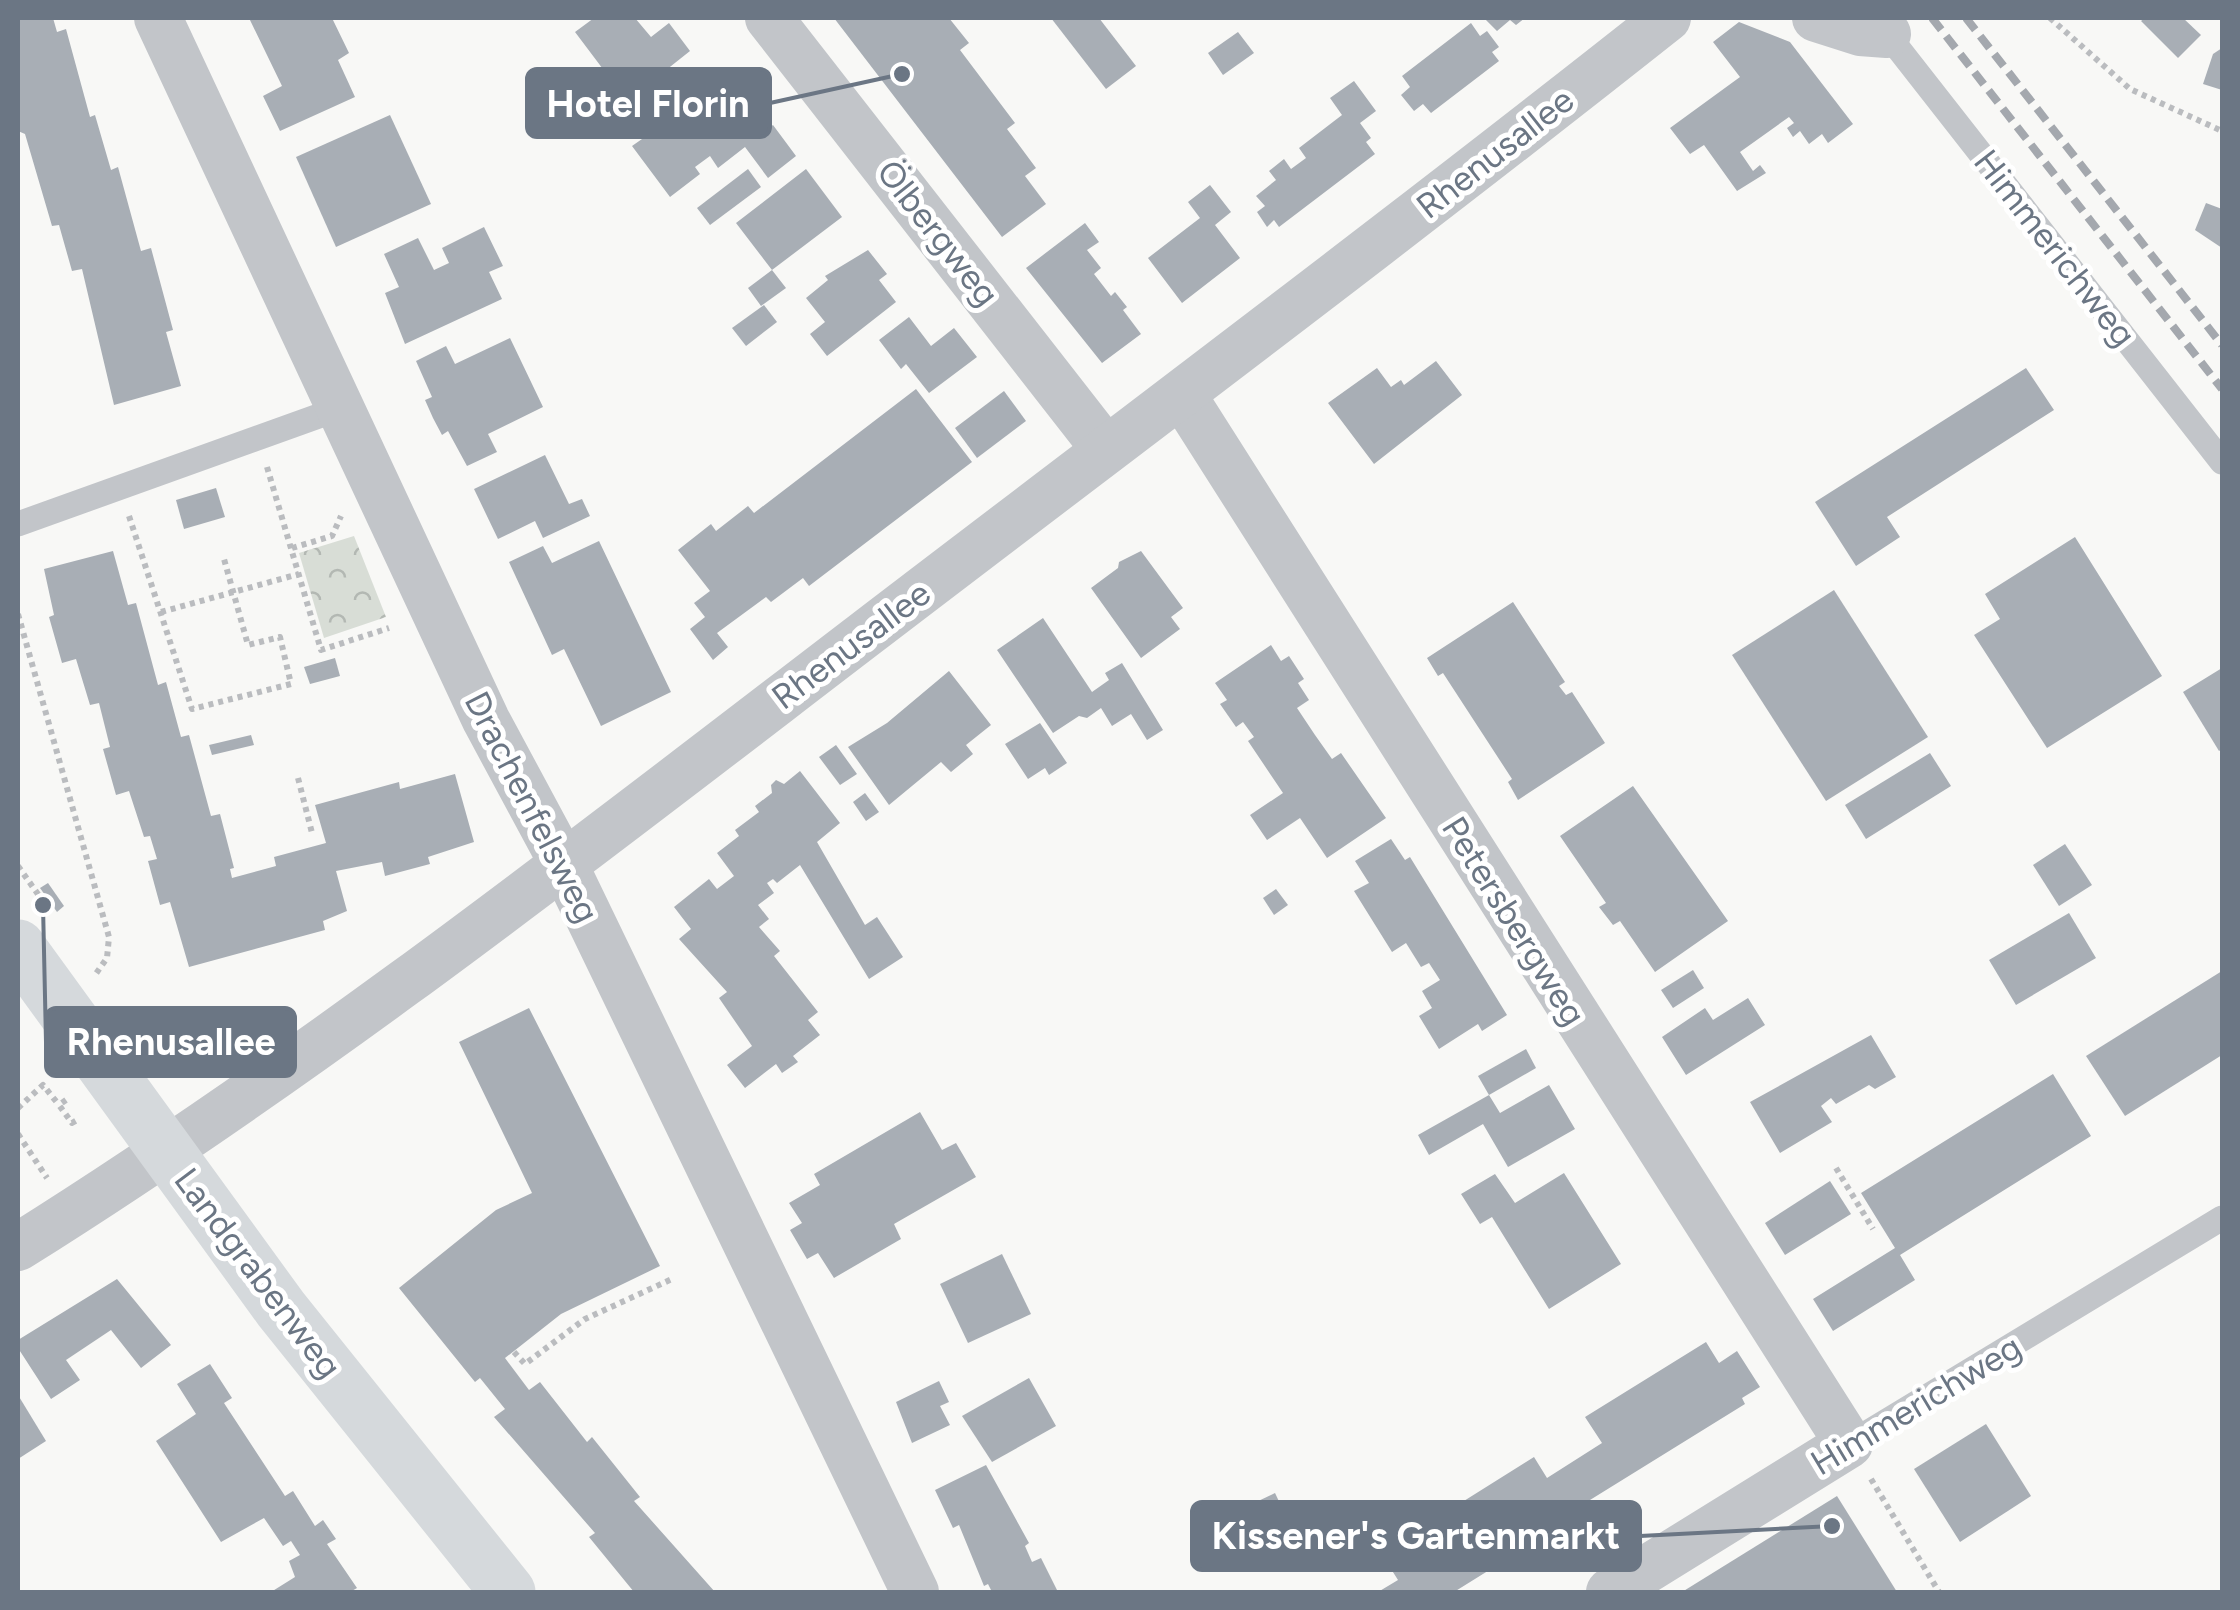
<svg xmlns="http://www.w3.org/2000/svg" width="2240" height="1610" font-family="Figtree,sans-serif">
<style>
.park{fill:url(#park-crowns)}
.building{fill:#a8aeb5}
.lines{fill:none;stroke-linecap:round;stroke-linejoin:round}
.path{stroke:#babcbf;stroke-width:6;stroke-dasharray:5 5;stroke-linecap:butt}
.lane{stroke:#c2c5c9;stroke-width:25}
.street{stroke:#c2c5c9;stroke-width:48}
.secondary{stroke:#d5d9dc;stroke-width:55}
.rail{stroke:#a4a8ae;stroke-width:8;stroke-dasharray:15 8;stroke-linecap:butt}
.labels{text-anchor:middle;stroke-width:10;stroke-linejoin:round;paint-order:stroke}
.street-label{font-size:35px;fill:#6b7684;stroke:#fff}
.leader{fill:none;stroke:#6b7684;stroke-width:4}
.callout-dot{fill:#6b7684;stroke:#fff;stroke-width:4}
.callout{fill:#6b7684;stroke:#6b7684;stroke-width:4}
.callout-label{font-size:38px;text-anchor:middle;font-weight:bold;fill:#fff}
</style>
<defs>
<pattern id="park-crowns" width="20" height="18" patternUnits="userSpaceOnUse" patternTransform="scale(2.5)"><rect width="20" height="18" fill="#d8ddd6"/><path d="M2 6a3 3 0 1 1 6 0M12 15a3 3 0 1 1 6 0" fill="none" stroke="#b3b8b3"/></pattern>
</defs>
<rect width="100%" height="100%" fill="#f8f8f6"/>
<polygon class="park" points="354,536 386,617 324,638 299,553"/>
<g class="building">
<polygon points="18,18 53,18 57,32 66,29 90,117 95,115 111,170 118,167 141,251 151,248 173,330 166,332 181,386 114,405 82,269 72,271 59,225 52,226 25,134 18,131"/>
<polygon points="249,18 332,18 349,53 338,60 355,97 280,131 263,96 282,86"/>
<polygon points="594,18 635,18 651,37 669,23 690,51 627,101 575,32"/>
<polygon points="834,18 949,18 969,43 960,50 1015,123 1007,129 1036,168 1025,176 1046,204 1002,237"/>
<polygon points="1051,18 1099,18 1136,66 1106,89"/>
<polygon points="1484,18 1525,18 1516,25 1510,20 1497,31"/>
<polygon points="2145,18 2183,18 2201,35 2178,58 2141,21"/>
<polygon points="1739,22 1790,42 1853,124 1828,143 1822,134 1809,144 1800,131 1793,137 1787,128 1794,123 1789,117 1740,152 1753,171 1760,165 1766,173 1737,191 1704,145 1690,154 1670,128 1740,77 1713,42"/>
<polygon points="1471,23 1480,36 1487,31 1499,47 1492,52 1499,61 1431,113 1423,104 1414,111 1401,95 1410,87 1402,76"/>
<polygon points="1238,32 1254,53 1223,75 1208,53"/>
<polygon points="2222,48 2222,90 2203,84 2213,54"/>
<polygon points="1354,81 1376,111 1360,123 1371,138 1366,142 1375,154 1279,227 1274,220 1267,227 1257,212 1265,206 1256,196 1276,180 1269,171 1284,159 1291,169 1306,158 1299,148 1342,115 1330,98"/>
<polygon points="722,83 761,134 773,125 796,156 768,178 745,147 718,168 710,156 695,167 700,174 670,197 632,146"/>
<polygon points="390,115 431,204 336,247 296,157"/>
<polygon points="748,169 761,187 710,225 697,208"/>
<polygon points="806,169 842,217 772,270 786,288 761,306 748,288 772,270 736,223"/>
<polygon points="1210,185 1231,212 1215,225 1240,258 1182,303 1148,258 1200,218 1188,202"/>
<polygon points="2206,203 2222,209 2222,248 2195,230"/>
<polygon points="1085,223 1099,242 1087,250 1101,268 1094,274 1111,296 1115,292 1127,307 1123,310 1141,334 1102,363 1026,268"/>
<polygon points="484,227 503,266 489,272 502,299 405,344 385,293 399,287 384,254 418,238 434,270 449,263 442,248"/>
<polygon points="868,250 887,274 879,280 896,302 827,356 810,334 825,322 806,298 828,280 825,276"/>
<polygon points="764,305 777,322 746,346 732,328"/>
<polygon points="909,317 931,346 954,328 977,357 929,393 906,364 901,369 879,340"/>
<polygon points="510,338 543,407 488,434 497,452 467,466 448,431 442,435 433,418 425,400 432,397 416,361 446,346 455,364"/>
<polygon points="1436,361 1462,395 1374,464 1328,403 1377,368 1391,387 1401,380 1404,385"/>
<polygon points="2026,368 2054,410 1887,517 1900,537 1856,566 1815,502"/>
<polygon points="916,389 972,462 809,586 803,578 771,602 766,597 717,633 728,647 713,660 690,629 705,617 694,603 710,591 678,550 711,524 716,531 748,506 754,513"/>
<polygon points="1004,391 1026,421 977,458 955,428"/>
<polygon points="545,455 569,504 582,499 590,516 543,538 535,521 498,539 474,489"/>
<polygon points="216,488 225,517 184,529 176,500"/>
<polygon points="2075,537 2162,676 2047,748 1974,635 2000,619 1985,594"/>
<polygon points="599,541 671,692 601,726 564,649 552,655 509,562 543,546 552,563"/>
<polygon points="113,551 128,605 136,603 158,685 166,682 181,737 189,735 211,816 220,814 234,868 230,869 232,878 276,866 274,857 326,843 315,805 399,782 400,789 455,774 474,842 428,857 430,864 385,876 382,862 336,871 347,911 323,921 325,930 189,967 170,902 160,905 148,861 157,859 150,836 144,837 129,791 116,795 103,749 110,747 99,703 90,705 76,659 62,663 49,617 54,615 44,569"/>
<polygon points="1141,551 1183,608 1171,617 1180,629 1141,658 1091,588 1118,568 1119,562"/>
<polygon points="1834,590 1928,737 1826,801 1732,655"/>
<polygon points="1513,602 1565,682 1559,686 1566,695 1572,692 1605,743 1518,800 1508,782 1512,779 1443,673 1438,676 1427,658"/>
<polygon points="1043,618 1092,692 1109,680 1105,673 1122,663 1163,730 1147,740 1131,714 1112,726 1101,708 1087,718 1079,716 1053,733 997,650"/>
<polygon points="1271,645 1281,661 1289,656 1304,679 1298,683 1309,700 1297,708 1315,735 1332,759 1341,753 1386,818 1327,858 1300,818 1267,840 1250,815 1283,793 1248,741 1254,737 1243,722 1236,727 1220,704 1227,700 1215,683"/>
<polygon points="335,658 340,676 310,684 304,667"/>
<polygon points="2222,668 2222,749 2219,751 2183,692"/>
<polygon points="949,671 991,725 966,745 973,754 951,772 941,762 889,805 848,747 887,723"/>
<polygon points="1040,723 1067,763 1049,775 1045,768 1028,779 1005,744"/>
<polygon points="251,735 254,745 212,755 209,745"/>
<polygon points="836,745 857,774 840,785 819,757"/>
<polygon points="1930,753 1951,786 1866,839 1845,805"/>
<polygon points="800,771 840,823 817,842 865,925 877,917 903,957 869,979 800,865 777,883 773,879 767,883 774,893 758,905 769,919 759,927 780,951 774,956 818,1012 808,1020 820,1035 793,1056 798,1062 782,1073 776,1064 745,1088 727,1065 752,1046 719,998 727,992 679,939 691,929 674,907 709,879 717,889 734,876 717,853 739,836 735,830 759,812 755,806 772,793 771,785 776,780 784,784"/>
<polygon points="1633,786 1728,921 1655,972 1620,921 1613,925 1599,907 1606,903 1560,836"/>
<polygon points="865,793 879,812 866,821 853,802"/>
<polygon points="1391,839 1405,860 1410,857 1507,1015 1482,1031 1478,1024 1439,1049 1419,1016 1432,1008 1422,991 1440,980 1429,963 1421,967 1406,943 1392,952 1354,891 1369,883 1355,861"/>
<polygon points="2065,844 2092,885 2059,906 2033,865"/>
<polygon points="48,883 64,906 57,912 40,888"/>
<polygon points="1276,889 1288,905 1274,915 1263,898"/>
<polygon points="2069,913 2096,958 2016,1005 1989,960"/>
<polygon points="1693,970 1704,988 1673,1008 1661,990"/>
<polygon points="2222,971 2222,1055 2125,1116 2086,1056"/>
<polygon points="1748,998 1765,1025 1686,1075 1662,1037 1705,1008 1713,1020"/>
<polygon points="529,1008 660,1266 561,1314 505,1358 529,1390 540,1382 587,1442 592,1437 640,1497 634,1501 715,1592 634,1592 589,1537 595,1533 494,1417 505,1409 480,1378 475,1382 399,1288 496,1210 532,1193 459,1042"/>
<polygon points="1871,1035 1896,1077 1875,1089 1869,1085 1836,1104 1831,1098 1821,1106 1832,1122 1780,1153 1750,1102"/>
<polygon points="1526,1049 1536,1068 1489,1095 1478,1076"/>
<polygon points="2053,1074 2091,1136 1900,1255 1915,1280 1833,1331 1813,1299 1895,1248 1861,1193"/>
<polygon points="1549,1085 1575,1129 1508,1167 1483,1124 1429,1155 1418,1135 1489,1095 1500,1113"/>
<polygon points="920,1112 942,1150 956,1143 976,1177 894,1224 901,1239 834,1278 818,1253 807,1259 790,1230 802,1223 789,1203 820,1185 814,1174"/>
<polygon points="1564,1173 1621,1264 1549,1309 1492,1217 1480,1224 1461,1194 1495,1174 1515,1203"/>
<polygon points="1830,1181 1851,1214 1785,1255 1765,1223"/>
<polygon points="1002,1254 1031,1314 968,1343 940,1284"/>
<polygon points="117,1279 171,1345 141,1368 111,1330 66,1360 80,1380 51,1399 18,1348 18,1340"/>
<polygon points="1706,1342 1719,1363 1737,1351 1760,1387 1742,1398 1745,1404 1569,1513 1573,1518 1454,1592 1378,1592 1398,1580 1381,1553 1534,1457 1547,1478 1602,1443 1585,1417"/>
<polygon points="210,1364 232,1398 224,1403 285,1496 293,1491 315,1526 323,1520 336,1539 327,1544 357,1588 350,1592 271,1592 295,1577 289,1561 300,1555 291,1541 283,1546 264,1518 221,1542 156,1441 196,1414 177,1384"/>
<polygon points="1029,1378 1056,1426 992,1462 962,1416"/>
<polygon points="939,1381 949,1402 940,1406 950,1425 912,1443 896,1402"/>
<polygon points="18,1395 46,1441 18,1459"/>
<polygon points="1986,1424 2031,1496 1960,1542 1914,1469"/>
<polygon points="986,1465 1029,1543 1025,1546 1032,1562 1041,1558 1058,1592 992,1592 988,1584 984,1586 959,1525 953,1528 935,1490"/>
<polygon points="1275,1493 1283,1510 1242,1529 1233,1513"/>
<polygon points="1837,1496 1897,1592 1682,1592"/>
</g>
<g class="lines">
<g class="path">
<polyline points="2050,18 2130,89 2222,131"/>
<polyline points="267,467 321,650 389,628"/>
<polyline points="129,516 192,709 291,684 280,637 248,645 224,559"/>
<polyline points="292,548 332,536 341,516"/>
<polyline points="161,612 299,574"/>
<polyline points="18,614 109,937 107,958 95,975"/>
<polyline points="298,778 312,833"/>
<polyline points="18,866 47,907"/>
<polyline points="66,1100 59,1105 72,1123 79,1119"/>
<polyline points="18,1108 43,1085 59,1105"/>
<polyline points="18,1134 47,1178"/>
<polyline points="1836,1168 1873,1229"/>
<polyline points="514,1352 525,1364 585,1319 672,1279"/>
<polyline points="1871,1479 1939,1592"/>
</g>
<g class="lane">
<polyline points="1887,34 2222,462"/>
<polyline points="18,524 341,408"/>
<polyline points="1849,1444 2222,1218"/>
</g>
<g class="street">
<polyline points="158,18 486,720 564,865 915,1592"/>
<polyline points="769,18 1106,450"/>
<polyline points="1816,18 1860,32 1887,34"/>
<polyline points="1182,395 1849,1444 1610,1592"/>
<path d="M18 1247C313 1062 587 847 864 635 1132 430 1402 228 1667 18"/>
</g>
<polyline class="secondary" points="18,947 281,1309 508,1592"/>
<g class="rail">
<polyline points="1932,18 2222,389"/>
<polyline points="1966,18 2222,345"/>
</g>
</g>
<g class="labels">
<g class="street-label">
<text transform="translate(1495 153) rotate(-38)" y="12">Rhenusallee</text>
<text transform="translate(938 233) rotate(52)" y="12">Ölbergweg</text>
<text transform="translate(2055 248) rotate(52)" y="12">Himmerichweg</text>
<text transform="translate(851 645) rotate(-37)" y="12">Rhenusallee</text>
<text transform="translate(532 807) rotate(63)" y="12">Drachenfelsweg</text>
<text transform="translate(1514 921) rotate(58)" y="12">Petersbergweg</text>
<text transform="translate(258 1273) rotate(53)" y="12">Landgrabenweg</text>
<text transform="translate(1916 1405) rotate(-31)" y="12">Himmerichweg</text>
</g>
</g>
<path class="leader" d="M902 74L770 103M43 905L46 1042M1832 1526L1640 1536"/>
<g class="callout-dot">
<circle cx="902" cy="74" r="10"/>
<circle cx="43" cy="905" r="10"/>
<circle cx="1832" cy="1526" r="10"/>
</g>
<g class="callout">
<rect x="527" y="69" width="243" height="68" rx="10"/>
<rect x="46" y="1008" width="249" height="68" rx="10"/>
<rect x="1192" y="1502" width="448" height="68" rx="10"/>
</g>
<g class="callout-label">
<text x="648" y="117">Hotel Florin</text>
<text x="171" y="1055">Rhenusallee</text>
<text x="1416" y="1549">Kissener's Gartenmarkt</text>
</g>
<rect width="2240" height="1610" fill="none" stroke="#6b7684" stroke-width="40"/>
</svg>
